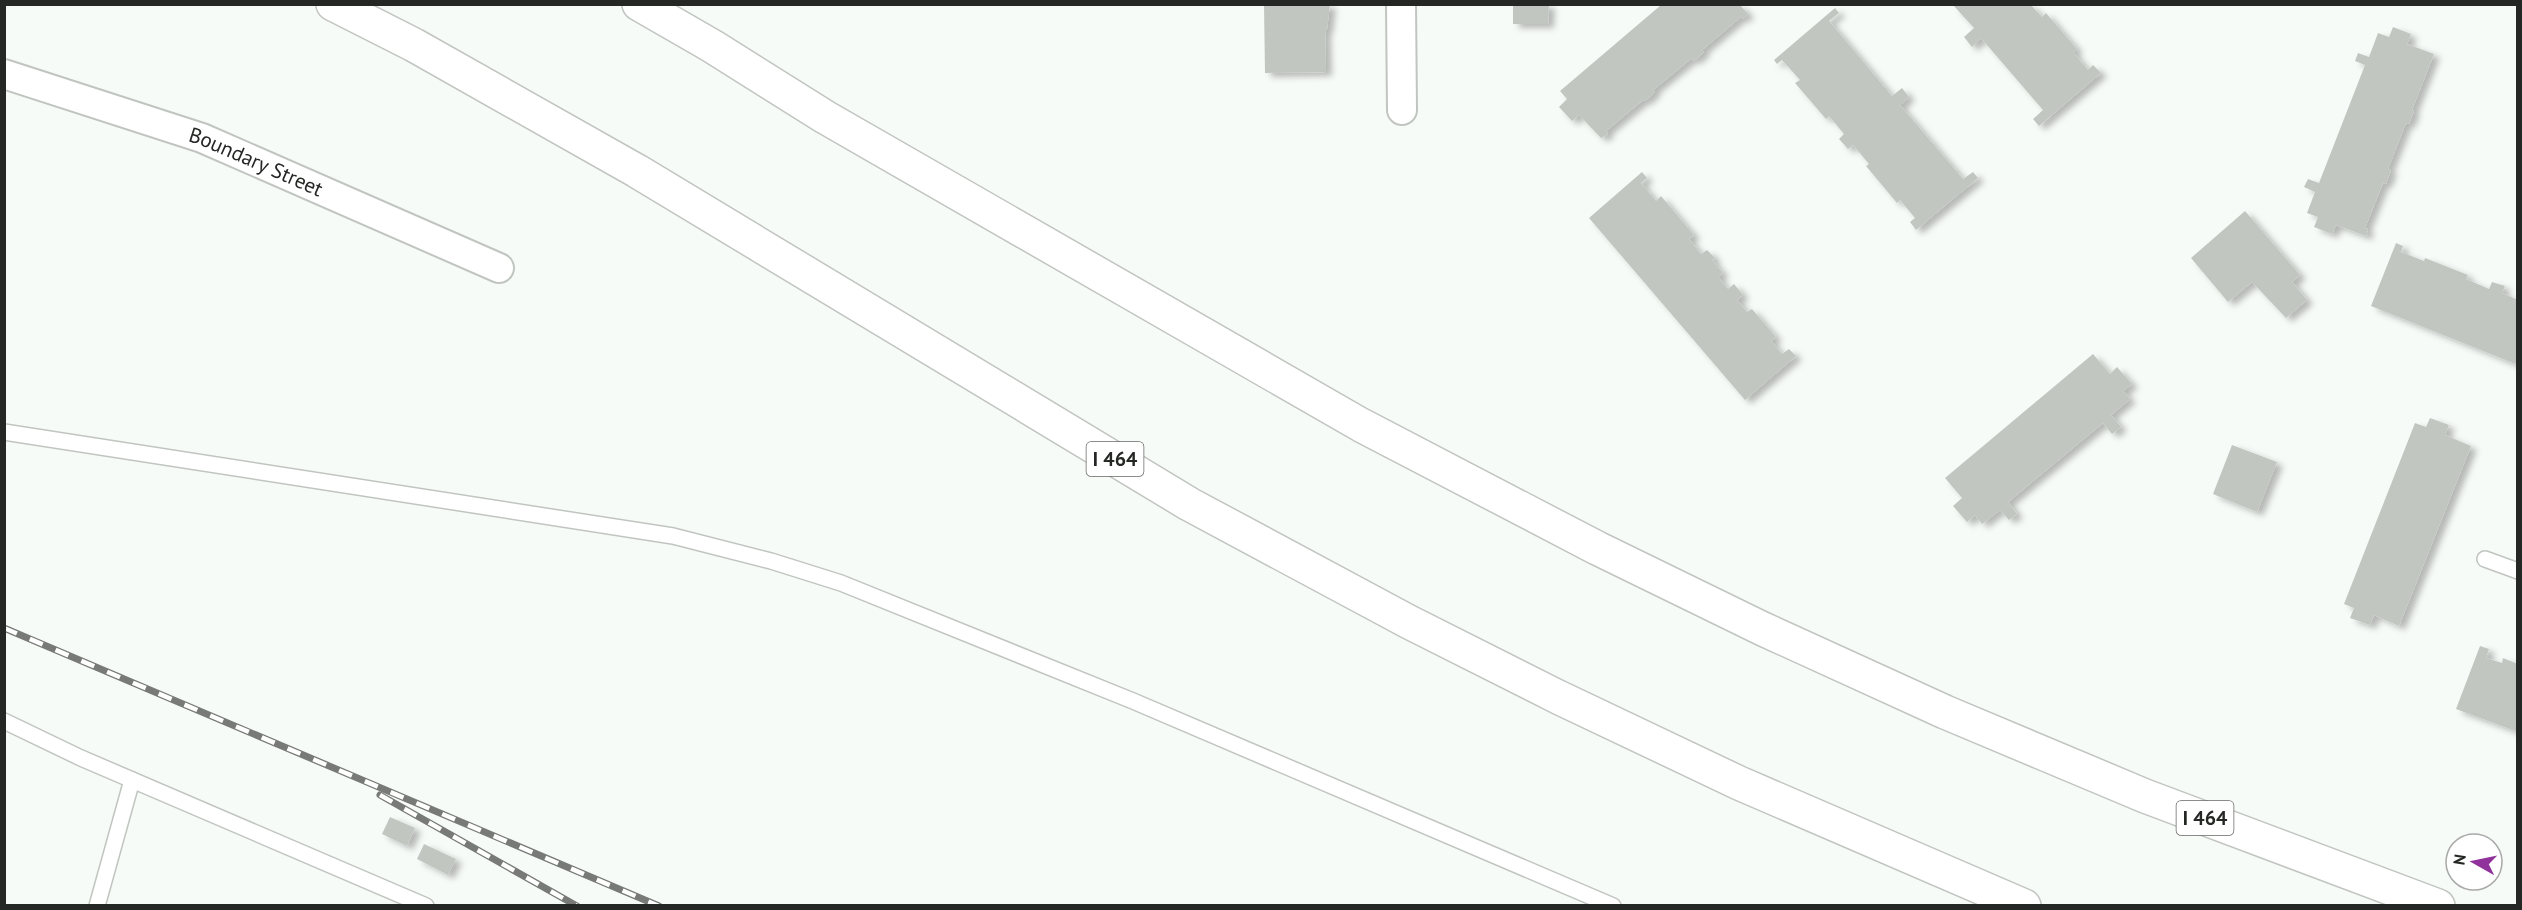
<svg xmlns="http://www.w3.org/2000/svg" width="2522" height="910" font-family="'PT Sans',sans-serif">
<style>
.building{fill:#c2c6c1;filter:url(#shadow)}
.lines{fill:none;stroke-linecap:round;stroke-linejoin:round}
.service-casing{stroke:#c1c5c0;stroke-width:18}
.minor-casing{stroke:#c1c5c0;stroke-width:32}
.motorway-casing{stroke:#c1c5c0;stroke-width:36}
.service{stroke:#fff;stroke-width:15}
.minor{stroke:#fff;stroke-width:28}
.motorway{stroke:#fff;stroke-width:33}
.rail-casing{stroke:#777a77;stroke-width:7}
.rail{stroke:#fff;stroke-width:4.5;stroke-dasharray:14;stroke-linecap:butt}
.labels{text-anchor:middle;stroke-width:4.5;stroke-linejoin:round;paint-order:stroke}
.shield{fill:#fff;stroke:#666866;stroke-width:1.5}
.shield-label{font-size:20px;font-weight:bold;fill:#252725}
.street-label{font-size:21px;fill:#252725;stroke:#fff}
</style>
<defs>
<filter id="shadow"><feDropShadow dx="6" dy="4" stdDeviation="3" flood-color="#0004"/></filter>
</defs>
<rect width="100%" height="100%" fill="#f7fbf7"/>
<g class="building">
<polygon points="1264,4 1330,4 1327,29 1325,30 1326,72 1265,73"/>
<polygon points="1513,4 1549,4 1548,24 1513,24"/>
<polygon points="1661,5 1740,5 1748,14 1743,19 1741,17 1702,50 1704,52 1694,61 1692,58 1653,90 1655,92 1645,101 1643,100 1606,131 1608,134 1601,138 1579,115 1572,121 1559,107 1567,99 1560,91"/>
<polygon points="1953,5 2031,5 2042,17 2046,13 2077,49 2073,52 2088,70 2093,65 2101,73 2039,126 2033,119 2043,110 1981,38 1972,47 1964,37 1974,28"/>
<polygon points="1835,8 1839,13 1829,21 1892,96 1902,88 1909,97 1900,105 1963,179 1973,172 1978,178 1916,230 1910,222 1915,218 1900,200 1897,203 1866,166 1869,164 1853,145 1848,149 1839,139 1844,134 1829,116 1826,119 1795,83 1800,80 1782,60 1777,64 1774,60"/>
<polygon points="2393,27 2411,34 2407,44 2434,54 2412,110 2414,111 2409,124 2406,123 2388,169 2391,170 2386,184 2383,183 2365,228 2368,229 2366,236 2336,225 2332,234 2314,227 2318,217 2307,213 2315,192 2304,187 2308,179 2319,183 2365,65 2355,61 2358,53 2369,57 2378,33 2389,37"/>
<polygon points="1642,172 1647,178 1641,183 1656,201 1661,196 1694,235 1689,239 1701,254 1707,250 1715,258 1712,260 1723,273 1718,277 1728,289 1734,284 1743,295 1737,300 1747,312 1752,309 1776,337 1771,341 1782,354 1789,349 1796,356 1745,400 1589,218"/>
<polygon points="2245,211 2300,275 2292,282 2307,300 2286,318 2252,282 2228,302 2191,258"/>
<polygon points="2396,243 2403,246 2401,252 2424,261 2425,258 2468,275 2466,279 2489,289 2492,282 2505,286 2502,293 2518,300 2518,365 2371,306"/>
<polygon points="2093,354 2110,374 2117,367 2132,384 2123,391 2130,399 2111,415 2121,427 2112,434 2103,423 2008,502 2017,514 2009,520 2000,510 1982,524 1975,515 1967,522 1953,506 1962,498 1945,478"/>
<polygon points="2430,418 2449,425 2445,435 2471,446 2399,626 2374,615 2370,625 2350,618 2354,608 2344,604 2415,423 2426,427"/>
<polygon points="2232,445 2277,462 2257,512 2213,494"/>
<polygon points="2480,646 2489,649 2486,658 2502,663 2503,658 2518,664 2518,732 2456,709"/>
<polygon points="390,817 415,828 407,846 382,834"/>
<polygon points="424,844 456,859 448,875 417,859"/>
</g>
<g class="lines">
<g class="service-casing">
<g id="service">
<polyline points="4,432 673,536 771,561 841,583 1133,701 1613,906"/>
<polyline points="2485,559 2518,571"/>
<polyline points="4,721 81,758 426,906"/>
<polyline points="97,906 132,780"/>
</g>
</g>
<g class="minor-casing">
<g id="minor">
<polyline points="1401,4 1402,110"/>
<path id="s1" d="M4 74 202 138 499 268"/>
</g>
</g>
<g class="motorway-casing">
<g id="motorway">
<polyline points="333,4 414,45 637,171 1189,504 1409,622 1558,697 1739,783 2024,906"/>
<polyline points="639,4 712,46 825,117 1361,425 1597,548 1763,629 1945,712 2145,796 2438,906"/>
</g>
</g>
<use href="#service" class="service"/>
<use href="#minor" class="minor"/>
<use href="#motorway" class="motorway"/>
<g class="rail-casing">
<g id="rail">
<polyline points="4,628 659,906"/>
<polyline points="380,795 577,906"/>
</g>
</g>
<use href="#rail" class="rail"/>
</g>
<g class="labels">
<g class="shield">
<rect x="1086.5" y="442" width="57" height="34" rx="4.5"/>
<rect x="2176.5" y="801" width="57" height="34" rx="4.5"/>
</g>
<g class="shield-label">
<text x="1115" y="466">I 464</text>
<text x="2205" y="825">I 464</text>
</g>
<g class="street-label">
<text dy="7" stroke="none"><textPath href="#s1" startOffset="267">Boundary Street</textPath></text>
</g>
</g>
<rect width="2522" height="910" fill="none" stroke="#252725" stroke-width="12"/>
<g transform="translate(2474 862) rotate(279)"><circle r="28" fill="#ffffff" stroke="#a8a9a8" stroke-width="1.5"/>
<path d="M0-4.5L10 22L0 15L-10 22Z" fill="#90329b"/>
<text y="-9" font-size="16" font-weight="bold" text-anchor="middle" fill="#252725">N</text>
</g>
</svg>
